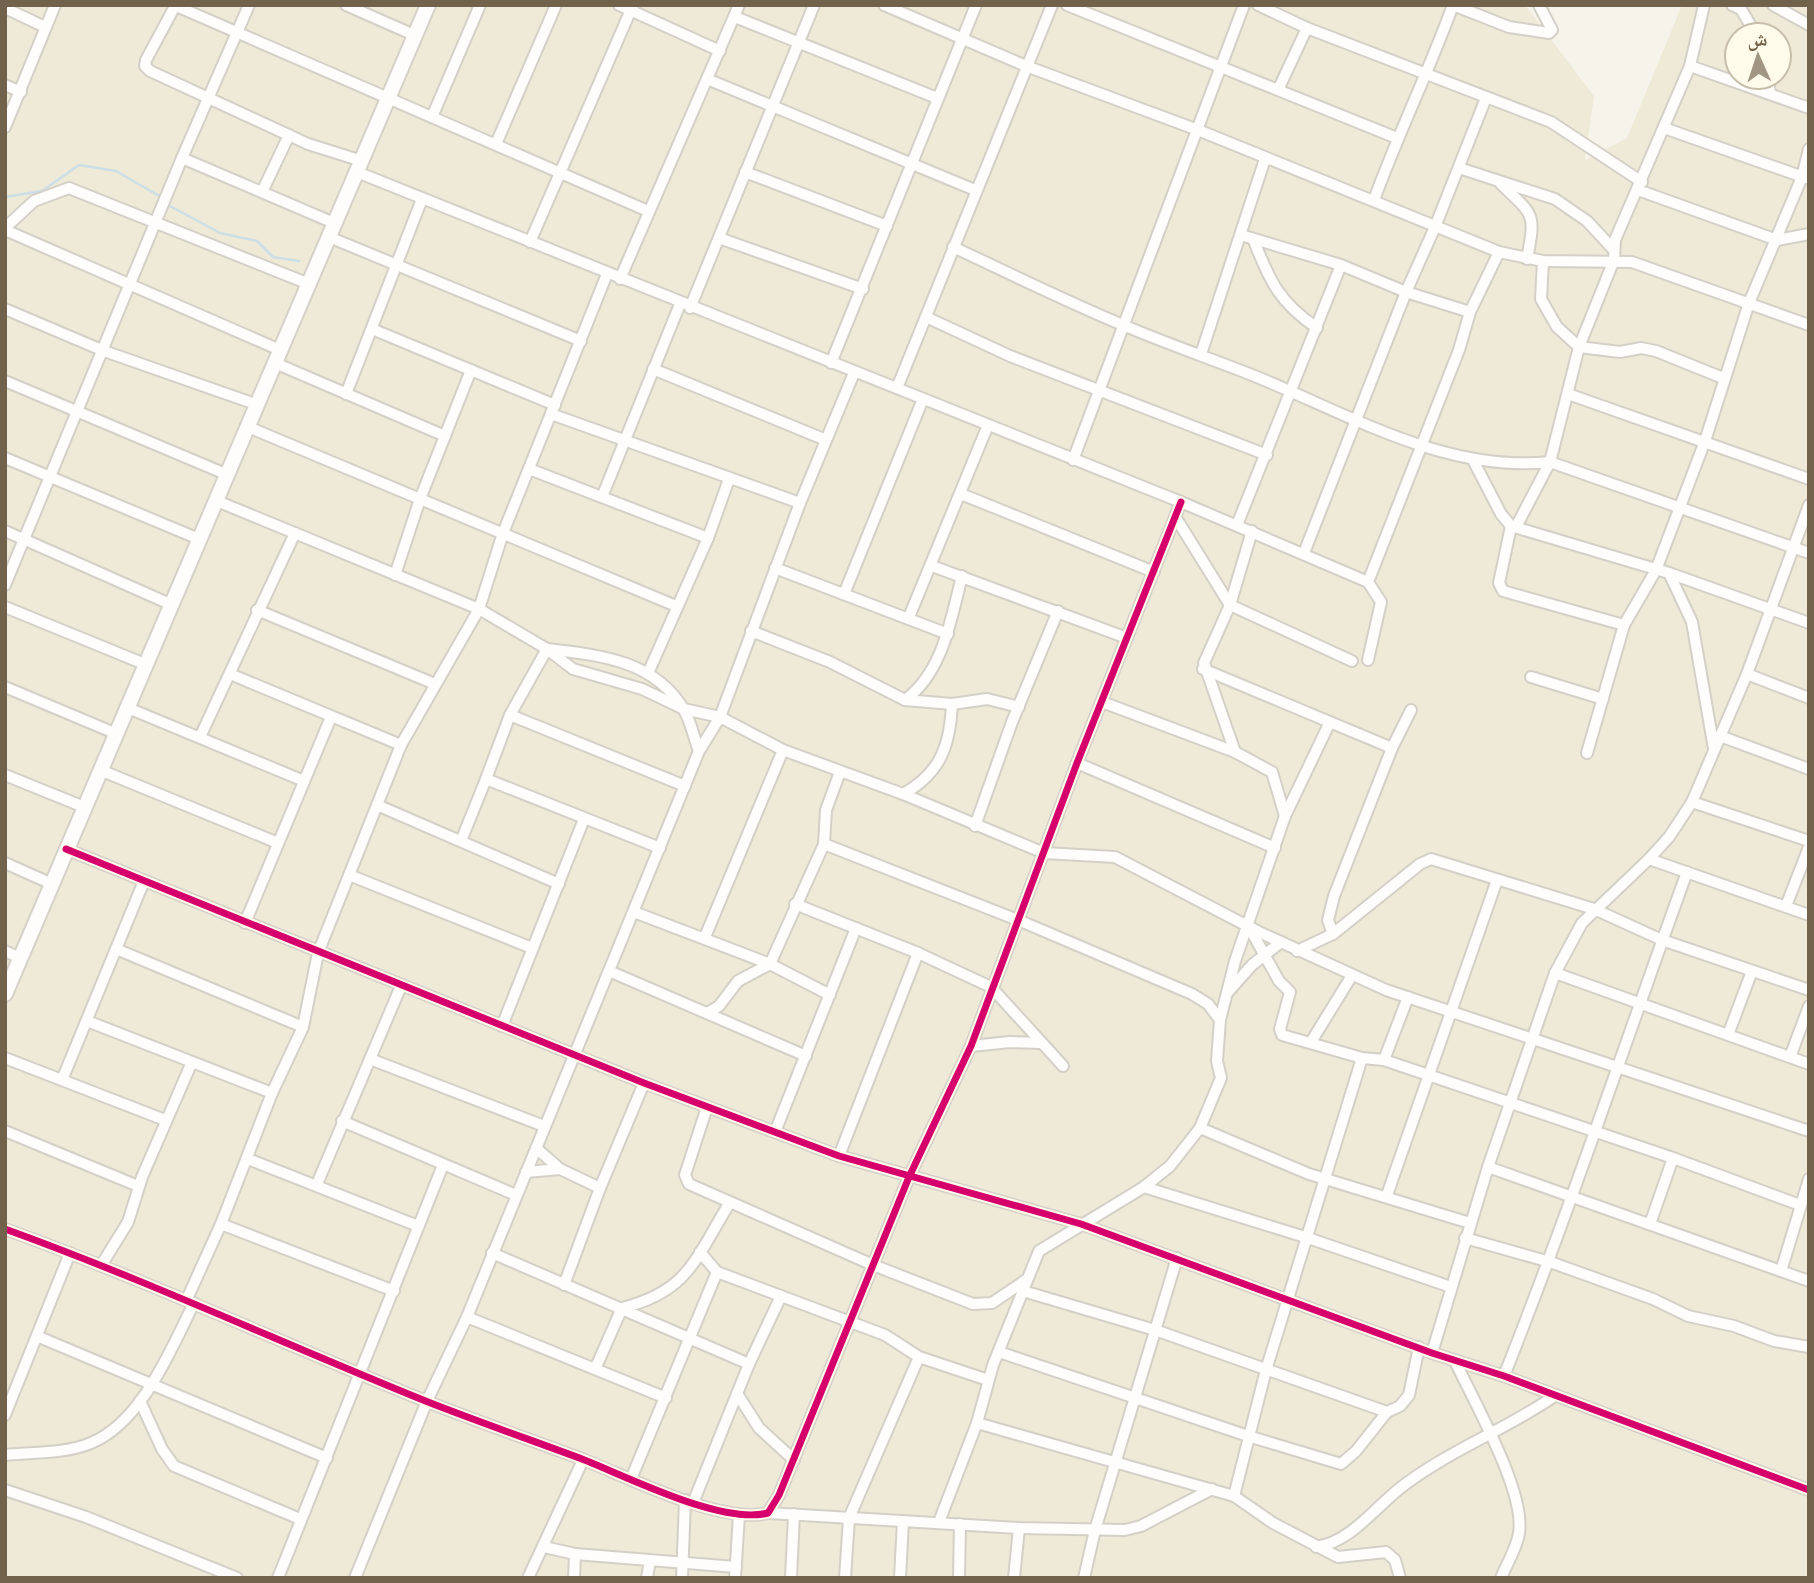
<svg xmlns="http://www.w3.org/2000/svg" width="1814" height="1583" font-family="'Space Grotesk','Noto Naskh Arabic',sans-serif">
<style>
.residential{fill:#efe9d8;fill-rule:evenodd}
.lines{fill:none;stroke-linecap:round;stroke-linejoin:round}
.stream{stroke:#ccdee6;stroke-width:2.5}
.street-casing{stroke:#d4d0c7;stroke-width:14}
.secondary-casing{stroke:#d6d1c8;stroke-width:18}
.street{stroke:#fefdfc;stroke-width:10}
.secondary{stroke:#fefdfc;stroke-width:14}
.cycleway-casing{stroke:#fefbeb;stroke-width:11}
.cycleway{stroke:#d6006c;stroke-width:7}
</style>
<rect width="100%" height="100%" fill="#f6f4ea"/>
<path class="residential" d="M5 5H1525L1594 96 1585 160 1627 138 1682 5H1800L1809 9V1578H5ZM1737 35H1779V77H1737Z"/>
<g class="lines">
<g class="stream">
<polyline points="5,197 42,191 79,165 116,171 161,197"/>
<polyline points="168,205 220,233 257,241 273,257 299,261"/>
</g>
<g class="street-casing">
<g id="street">
<polyline points="174,5 648,211"/>
<polyline points="346,5 414,35"/>
<polyline points="619,5 720,51"/>
<polyline points="884,5 1026,66 1198,130 1499,252 1543,261 1632,262 1809,325"/>
<polyline points="1067,5 1397,138"/>
<polyline points="1258,5 1307,28 1551,122 1642,182"/>
<polyline points="1732,5 1741,9 1756,35"/>
<polyline points="1773,5 1809,25"/>
<polyline points="175,6 146,60 145,66 150,71 308,144 362,161"/>
<polyline points="5,8 45,27"/>
<polyline points="735,17 937,98"/>
<polyline points="1690,66 1704,5"/>
<polyline points="1768,77 1770,94"/>
<polyline points="707,79 975,190"/>
<polyline points="5,85 21,92"/>
<polyline points="1278,90 1307,28"/>
<polyline points="432,117 480,5"/>
<polyline points="5,127 55,5"/>
<polyline points="1664,128 1806,178"/>
<polyline points="496,144 556,5"/>
<polyline points="182,158 334,223"/>
<polyline points="1459,168 1555,199 1587,221 1613,249"/>
<polyline points="357,172 1181,502 1368,582 1381,602 1368,660"/>
<polyline points="745,172 887,226"/>
<path d="M1501 184C1534 216 1536 212 1527 259"/>
<polyline points="1638,190 1777,240 1809,234"/>
<polyline points="262,192 289,135"/>
<path d="M1374 200C1398 134 1429 71 1453 5L1509 27 1549 33 1552 30 1539 5"/>
<polyline points="5,228 34,201 69,188 309,284"/>
<polyline points="5,230 280,350"/>
<polyline points="1241,235 1341,265 1406,292 1470,312"/>
<polyline points="329,237 581,341"/>
<polyline points="719,238 863,289"/>
<path d="M1254 241C1270 282 1280 303 1317 328"/>
<polyline points="530,242 633,5"/>
<path d="M953 247C1009 273 1065 301 1123 325 1167 344 1212 359 1257 377 1350 415 1446 473 1550 462L1809 553"/>
<polyline points="1543,261 1541,299 1557,327 1579,347 1620,352 1641,348 1656,351 1723,378"/>
<polyline points="620,279 739,5"/>
<polyline points="690,308 814,5"/>
<polyline points="5,309 104,351 258,405"/>
<polyline points="926,317 1010,356 1267,455"/>
<polyline points="372,329 555,405"/>
<polyline points="1201,354 1265,159"/>
<polyline points="275,363 445,436"/>
<polyline points="831,363 976,5"/>
<polyline points="653,369 826,440"/>
<polyline points="5,381 228,475"/>
<polyline points="897,388 1052,5"/>
<polyline points="346,394 422,199"/>
<polyline points="1568,394 1809,479"/>
<polyline points="551,414 800,503"/>
<polyline points="248,427 676,606"/>
<polyline points="5,458 199,539"/>
<polyline points="1073,460 1244,5"/>
<polyline points="1473,460 1501,514 1511,526 1669,573 1809,623"/>
<polyline points="529,469 708,538"/>
<polyline points="961,494 1154,572"/>
<polyline points="602,497 680,304"/>
<polyline points="217,501 479,609 547,649 573,669 642,689 684,709 720,717 783,750 903,794 1044,853 1115,857 1259,932 1386,990 1809,1131"/>
<polyline points="1176,518 1230,605 1352,661"/>
<polyline points="1237,525 1341,265"/>
<polyline points="1517,525 1550,462 1579,347 1614,260 1615,240 1690,66 1809,108"/>
<polyline points="1511,526 1499,583 1503,591 1624,625"/>
<polyline points="5,531 170,604"/>
<polyline points="1304,553 1406,292 1435,227 1486,98"/>
<polyline points="932,566 1127,638"/>
<polyline points="775,568 948,634"/>
<polyline points="1669,573 1692,622 1714,749"/>
<polyline points="395,575 420,499 471,370"/>
<polyline points="1368,582 1459,350 1470,312 1499,252"/>
<polyline points="5,585 182,158 249,5"/>
<polyline points="844,594 923,399"/>
<polyline points="5,607 147,665"/>
<polyline points="257,610 435,684"/>
<polyline points="909,617 988,425"/>
<polyline points="751,631 830,662 905,700 952,704 987,699 1019,707"/>
<polyline points="1203,669 1392,748"/>
<polyline points="649,671 708,538 729,479"/>
<polyline points="230,674 401,745"/>
<polyline points="1747,674 1809,698"/>
<polyline points="1531,677 1603,699"/>
<polyline points="5,687 117,734"/>
<path d="M905 700C943 672 951 619 962 576"/>
<polyline points="1102,702 1235,752 1272,772 1285,816"/>
<polyline points="128,708 304,781"/>
<polyline points="510,715 685,786"/>
<polyline points="1720,736 1809,769"/>
<polyline points="200,737 295,533"/>
<polyline points="1235,752 1204,663 1230,605 1252,531"/>
<polyline points="1587,753 1624,625 1656,570 1705,441 1749,303 1802,177 1809,149"/>
<polyline points="1077,763 1275,848"/>
<polyline points="100,770 278,843"/>
<polyline points="5,775 84,807"/>
<path d="M486 779 510 715 547 649C599 655 655 660 684 710 691 722 694 738 699 751"/>
<path d="M903 794C941 773 950 745 952 704"/>
<polyline points="1692,802 1809,841"/>
<polyline points="377,805 559,884"/>
<polyline points="975,826 1012,722 1058,611"/>
<polyline points="461,841 486,779 660,848"/>
<polyline points="824,844 1018,920 1192,994 1208,1004 1220,1020"/>
<polyline points="66,849 644,1083 839,1156 1081,1224 1432,1353 1504,1376 1809,1490"/>
<polyline points="1649,859 1809,915"/>
<polyline points="5,863 52,884"/>
<polyline points="349,875 532,948"/>
<polyline points="795,904 918,953 991,987 1063,1066"/>
<polyline points="1786,906 1809,847"/>
<polyline points="634,912 770,964 830,995"/>
<polyline points="245,923 331,717"/>
<polyline points="1249,927 1279,981 1290,992 1280,1029 1282,1035 1362,1058 1384,1060 1673,1158 1800,1205"/>
<polyline points="1333,934 1328,920 1334,896 1392,748 1411,710"/>
<polyline points="705,937 783,750"/>
<polyline points="116,949 303,1027"/>
<polyline points="5,951 20,958"/>
<polyline points="1297,951 1333,934 1420,864 1431,859 1594,909 1662,940 1809,990"/>
<polyline points="609,971 806,1056"/>
<polyline points="1555,973 1809,1064"/>
<polyline points="1228,992 1252,965 1281,942"/>
<polyline points="707,1013 719,1006 738,981 770,964 824,844 826,810 840,772"/>
<polyline points="87,1021 272,1093"/>
<polyline points="502,1026 584,819"/>
<polyline points="1728,1035 1752,971"/>
<polyline points="1311,1042 1351,977"/>
<polyline points="971,1046 1010,1042 1040,1043"/>
<polyline points="1790,1057 1809,1006"/>
<polyline points="5,1058 165,1120"/>
<polyline points="370,1059 544,1126"/>
<polyline points="1384,1060 1408,997"/>
<polyline points="62,1080 144,881"/>
<polyline points="707,1107 685,1175 689,1184 873,1265 973,1304 992,1303 1026,1280"/>
<polyline points="342,1121 516,1195"/>
<polyline points="1200,1128 1309,1174 1470,1223"/>
<polyline points="5,1131 138,1186"/>
<polyline points="775,1132 856,928"/>
<polyline points="536,1148 560,1169 600,1188"/>
<polyline points="839,1156 918,953"/>
<polyline points="248,1159 418,1226"/>
<polyline points="1488,1167 1809,1281"/>
<polyline points="526,1172 560,1169"/>
<polyline points="317,1184 401,986"/>
<polyline points="1144,1187 1305,1237 1451,1287"/>
<polyline points="1387,1195 1497,880"/>
<polyline points="221,1224 394,1291"/>
<polyline points="1650,1224 1673,1158"/>
<path d="M5 1229C149 1281 286 1345 428 1402 479 1422 531 1440 582 1459 628 1477 721 1525 768 1513L779 1495 909 1177 971 1046 1077 763 1181 502"/>
<polyline points="1465,1238 1550,1262 1653,1299 1688,1316 1734,1326 1774,1341 1809,1347"/>
<polyline points="700,1252 717,1272 885,1335 919,1357 988,1380"/>
<polyline points="492,1253 749,1364"/>
<polyline points="102,1264 128,1222 142,1177 192,1062"/>
<polyline points="1781,1271 1809,1179"/>
<polyline points="564,1285 600,1188 644,1083"/>
<polyline points="1023,1291 1155,1330 1387,1412"/>
<polyline points="187,1299 221,1224 272,1093 303,1027 318,953 401,745 479,609 503,533 607,274"/>
<polyline points="467,1317 666,1398"/>
<polyline points="39,1337 327,1458"/>
<polyline points="999,1352 1248,1436 1341,1464 1356,1451 1387,1412 1400,1406 1409,1395 1419,1347"/>
<polyline points="1432,1353 1488,1167 1555,973 1582,923 1649,859 1669,837 1692,802 1747,674 1809,505"/>
<path d="M1455 1361C1473 1400 1526 1492 1519 1533 1517 1548 1507 1563 1501 1578"/>
<path d="M596 1367 622 1308C689 1291 695 1259 729 1204"/>
<path d="M1504 1376C1570 1210 1626 1040 1687 872"/>
<polyline points="738,1395 759,1428 794,1460"/>
<polyline points="140,1401 162,1449 174,1466 300,1519"/>
<polyline points="5,1415 70,1253"/>
<polyline points="977,1423 1234,1496 1273,1523 1338,1557 1386,1552 1395,1560 1400,1578"/>
<path d="M5 1455C33 1452 65 1454 91 1443 142 1422 171 1349 194 1303"/>
<polyline points="631,1479 717,1272"/>
<polyline points="5,1490 86,1517 237,1578"/>
<polyline points="1234,1496 1266,1370 1362,1058"/>
<polyline points="693,1503 749,1364 781,1296"/>
<polyline points="768,1513 1019,1528 1125,1530 1141,1526 1212,1489"/>
<polyline points="939,1522 977,1423 993,1365 1039,1251 1144,1187 1170,1166 1200,1128 1221,1078 1217,1061 1220,1020 1235,961 1285,816 1330,722"/>
<polyline points="544,1547 575,1554 736,1567"/>
<path d="M1316 1547C1350 1542 1373 1510 1399 1489 1447 1451 1506 1430 1556 1395"/>
<polyline points="278,1578 443,1165"/>
<polyline points="355,1578 427,1401 467,1317 699,751 720,717 800,503 854,373"/>
<polyline points="528,1578 583,1460"/>
<polyline points="574,1578 575,1554"/>
<polyline points="647,1578 650,1560"/>
<polyline points="682,1578 685,1500"/>
<polyline points="735,1578 739,1515"/>
<polyline points="791,1578 794,1514"/>
<polyline points="845,1578 849,1518 919,1357"/>
<polyline points="900,1578 903,1521"/>
<polyline points="959,1578 960,1524"/>
<polyline points="1014,1578 1019,1528"/>
<polyline points="1084,1578 1095,1530 1177,1258"/>
</g>
</g>
<g class="secondary-casing">
<polyline id="secondary" points="5,994 428,5"/>
</g>
<use href="#street" class="street"/>
<use href="#secondary" class="secondary"/>
<g class="cycleway-casing">
<g id="cycleway">
<polyline points="66,849 644,1083 839,1156 1081,1224 1432,1353 1504,1376 1809,1490"/>
<path d="M5 1229C149 1281 286 1345 428 1402 479 1422 531 1440 582 1459 628 1477 721 1525 768 1513L779 1495 909 1177 971 1046 1077 763 1181 502"/>
</g>
</g>
<use href="#cycleway" class="cycleway"/>
</g>
<rect width="1814" height="1583" fill="none" stroke="#73624b" stroke-width="14"/>
<g transform="translate(1758 56) rotate(357)"><circle r="33" fill="#fefbeb" stroke="#c6beab" stroke-width="2"/>
<path d="M0-5L12 26L0 18L-12 26Z" fill="#a19583"/>
<text y="-10" font-size="19" font-weight="bold" text-anchor="middle" fill="#73624b">ش</text>
</g>
</svg>
